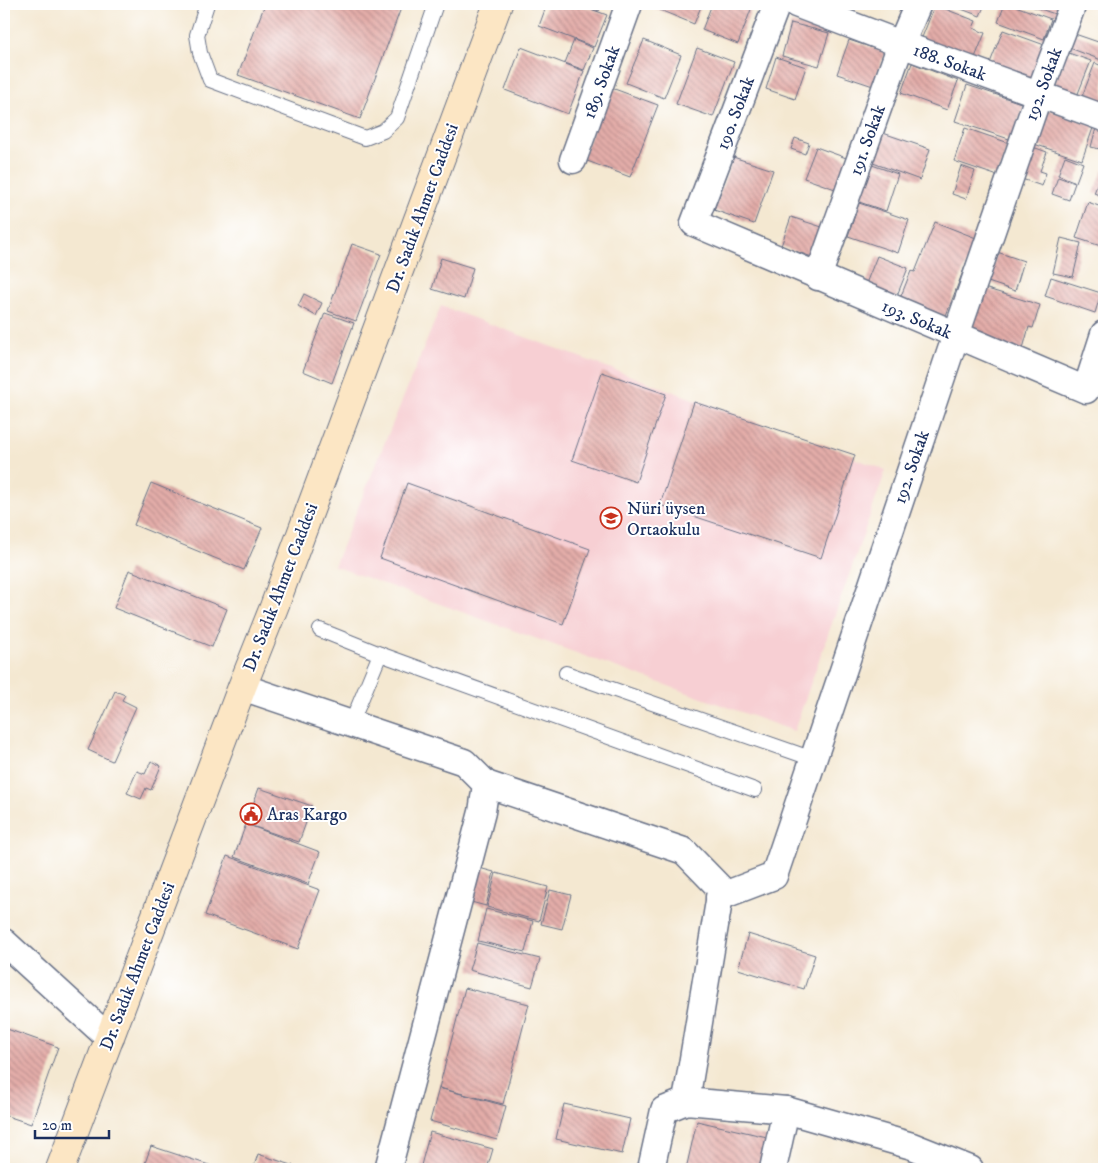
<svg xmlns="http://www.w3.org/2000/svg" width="1108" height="1173" font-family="'IM FELL DW Pica',serif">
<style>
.built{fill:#f7cfd3}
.building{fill:url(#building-back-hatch)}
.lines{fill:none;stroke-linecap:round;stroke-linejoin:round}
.lane-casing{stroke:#677086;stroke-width:16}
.street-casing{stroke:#677086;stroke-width:29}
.secondary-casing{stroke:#677086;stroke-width:30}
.lane{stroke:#fff;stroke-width:14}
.street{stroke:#fff;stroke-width:26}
.secondary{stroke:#fce6c4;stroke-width:28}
.labels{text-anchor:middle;stroke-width:4;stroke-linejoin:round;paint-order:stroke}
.street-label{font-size:18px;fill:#1b2f5e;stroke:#fff}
.poi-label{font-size:18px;fill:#1b2f5e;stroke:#fff;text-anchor:start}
</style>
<defs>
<pattern id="building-back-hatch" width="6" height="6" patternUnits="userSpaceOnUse" patternTransform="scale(1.25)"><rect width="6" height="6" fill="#e4ada9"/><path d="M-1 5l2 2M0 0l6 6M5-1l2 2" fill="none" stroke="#b88d8d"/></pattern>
</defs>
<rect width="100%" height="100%" fill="#fff"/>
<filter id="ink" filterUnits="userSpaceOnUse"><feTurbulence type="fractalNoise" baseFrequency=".02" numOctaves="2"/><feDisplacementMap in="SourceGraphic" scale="10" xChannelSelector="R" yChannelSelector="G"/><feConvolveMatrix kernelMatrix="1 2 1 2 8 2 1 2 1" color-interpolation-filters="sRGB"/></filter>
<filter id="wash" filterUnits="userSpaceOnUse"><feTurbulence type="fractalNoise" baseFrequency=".0096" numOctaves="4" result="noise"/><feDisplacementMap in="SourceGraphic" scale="20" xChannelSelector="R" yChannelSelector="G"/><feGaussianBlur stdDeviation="1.12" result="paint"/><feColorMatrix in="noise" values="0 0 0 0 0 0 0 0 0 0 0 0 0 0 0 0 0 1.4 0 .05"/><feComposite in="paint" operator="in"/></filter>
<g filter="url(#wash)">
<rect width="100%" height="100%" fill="#f4e8d1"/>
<polygon class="built" points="441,306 886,470 794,731 334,566"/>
<g id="blocks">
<g class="building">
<polygon points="265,4 389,4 401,8 360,119 238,75"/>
<polygon points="547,4 577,4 607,15 594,47 539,26"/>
<polygon points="581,4 602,4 599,11"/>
<polygon points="651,4 702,4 694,24 650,6"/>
<polygon points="712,4 753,4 738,44 702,30"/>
<polygon points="948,4 985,4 980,16"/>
<polygon points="1005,4 1010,4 1051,19 1044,39 998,22"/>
<polygon points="1025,4 1061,4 1058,15"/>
<polygon points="1089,4 1104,4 1104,10 1088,5"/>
<polygon points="935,5 976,21 973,28 985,33 974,60 921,40"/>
<polygon points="791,23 829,33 819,66 782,56"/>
<polygon points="1003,30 1050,47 1035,85 988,68"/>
<polygon points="1072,33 1104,44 1104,61 1067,47"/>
<polygon points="574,40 593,48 584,70 565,63"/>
<polygon points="644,40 681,55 664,98 626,83"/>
<polygon points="849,40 885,52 873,86 837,74"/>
<polygon points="521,47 584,71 568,114 505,90"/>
<polygon points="697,48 734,62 713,117 676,104"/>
<polygon points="1066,52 1091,61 1077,96 1053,87"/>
<polygon points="776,57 806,67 795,99 766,89"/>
<polygon points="912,63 958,81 947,110 901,93"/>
<polygon points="1095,63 1104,67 1104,108 1081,99"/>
<polygon points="967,85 1024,104 1012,140 955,121"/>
<polygon points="609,87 658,105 630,177 582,159"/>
<polygon points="1044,108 1094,125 1082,160 1031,143"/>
<polygon points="965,128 1009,143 998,176 954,161"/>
<polygon points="1096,128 1104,130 1104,150 1091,147"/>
<polygon points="883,133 930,149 920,180 873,163"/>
<polygon points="795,138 809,143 805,154 791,149"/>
<polygon points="1030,146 1047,152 1040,171 1046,173 1042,186 1019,178"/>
<polygon points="816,147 849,159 838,190 804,178"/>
<polygon points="1065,156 1083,163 1076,182 1058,175"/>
<polygon points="733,157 773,170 754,224 714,210"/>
<polygon points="872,165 898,174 886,211 859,202"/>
<polygon points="961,166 975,171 966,199 952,194"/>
<polygon points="1103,170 1104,171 1104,197 1094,193"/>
<polygon points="1058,177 1075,183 1069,200 1052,194"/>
<polygon points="1088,202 1104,208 1104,247 1076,238"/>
<polygon points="859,203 909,220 898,253 848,236"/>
<polygon points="791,217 822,227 812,257 781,246"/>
<polygon points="935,222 976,238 945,318 899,301 911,271 915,272"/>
<polygon points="1061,238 1081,243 1073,277 1053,273"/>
<polygon points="352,244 381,254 356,321 328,311"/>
<polygon points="997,252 1024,261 1015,291 988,282"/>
<polygon points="877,256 908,268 894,303 863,291"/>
<polygon points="441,258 473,268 464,299 432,289"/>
<polygon points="1051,277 1101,293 1095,313 1045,296"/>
<polygon points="984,288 1040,305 1033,328 1029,327 1022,352 969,336"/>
<polygon points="304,294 322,303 316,316 298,306"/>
<polygon points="325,313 354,323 332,383 303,371"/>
<polygon points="602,372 666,394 636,482 572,460"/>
<polygon points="694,402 855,455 821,558 660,505"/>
<polygon points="151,483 262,528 244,570 134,525"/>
<polygon points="407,483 590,549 563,624 380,558"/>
<polygon points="129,570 227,609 212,647 114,608"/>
<polygon points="115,691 125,695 122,700 136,707 112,761 88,750"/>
<polygon points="151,761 161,766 151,790 146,788 141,799 127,793 137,771 145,774"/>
<polygon points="259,788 312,806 299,842 246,824"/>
<polygon points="246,824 320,852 308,884 234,857"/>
<polygon points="227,856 320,890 298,949 205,915"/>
<polygon points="479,868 494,872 486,906 471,902"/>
<polygon points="496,873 548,887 539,921 487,907"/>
<polygon points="550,890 571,895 562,929 541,924"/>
<polygon points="486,909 533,921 525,952 478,941"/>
<polygon points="748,934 815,955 804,989 738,969"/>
<polygon points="477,943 540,959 532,987 469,970"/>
<polygon points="465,988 529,1004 503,1104 439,1088"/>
<polygon points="4,1028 58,1047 31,1124 4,1115"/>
<polygon points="439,1088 506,1106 497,1140 430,1121"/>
<polygon points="564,1104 630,1119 622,1154 556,1139"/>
<polygon points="697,1121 767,1137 760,1169 686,1169"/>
<polygon points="430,1132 493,1149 487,1169 420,1169"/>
<polygon points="151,1146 215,1167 214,1169 143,1169"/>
<polygon points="258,1154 304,1169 253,1169"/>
</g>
</g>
</g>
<g filter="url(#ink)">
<use href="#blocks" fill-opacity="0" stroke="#677086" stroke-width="1"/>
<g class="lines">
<g class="lane-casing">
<g id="lane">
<polyline points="207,4 197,35 200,53 210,80 365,138 383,131 397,118 436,4"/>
<polyline points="320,630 380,654 755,790"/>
<polyline points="566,673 813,759"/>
<polyline points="351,724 380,654"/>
</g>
</g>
<g class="street-casing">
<g id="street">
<polyline points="777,4 694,223 1086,390 1104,334"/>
<polyline points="796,4 901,44 1104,118"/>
<polyline points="573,160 629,4"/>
<polyline points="818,277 901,44 918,4"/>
<polyline points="242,687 464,762 486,784 482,812 388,1169"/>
<polyline points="486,784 684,851 721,889 686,1101"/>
<polyline points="719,897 774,876 956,335 1039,94 1073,4"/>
<polyline points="4,942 110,1039"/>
<polyline points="651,1169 664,1110 686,1101 786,1110 912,1146 970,1169"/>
<polyline points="773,1169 786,1110"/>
</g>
</g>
<g class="secondary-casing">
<polyline id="secondary" points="60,1169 242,687 274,607 498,4"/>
</g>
<use href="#lane" class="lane"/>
<use href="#street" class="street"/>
<use href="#secondary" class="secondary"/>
</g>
</g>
<defs>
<g id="school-ring" transform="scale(1.125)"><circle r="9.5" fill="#fff" stroke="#c8321e" stroke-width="1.5"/><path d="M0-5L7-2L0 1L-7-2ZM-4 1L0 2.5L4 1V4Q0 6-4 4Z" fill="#c8321e"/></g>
<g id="civic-ring" transform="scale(1.125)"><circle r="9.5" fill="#fff" stroke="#c8321e" stroke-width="1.5"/><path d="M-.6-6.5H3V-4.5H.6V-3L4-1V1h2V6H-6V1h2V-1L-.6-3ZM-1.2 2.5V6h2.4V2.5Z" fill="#c8321e"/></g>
</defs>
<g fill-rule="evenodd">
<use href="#school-ring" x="611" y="518"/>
<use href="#civic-ring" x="251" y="814"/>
</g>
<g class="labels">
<g class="street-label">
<text transform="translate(950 62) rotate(20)" y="6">188. Sokak</text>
<text transform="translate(601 82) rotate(-70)" y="6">189. Sokak</text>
<text transform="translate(1043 84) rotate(-70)" y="6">192. Sokak</text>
<text transform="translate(735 113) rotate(-69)" y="6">190. Sokak</text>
<text transform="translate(867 140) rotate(-70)" y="6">191. Sokak</text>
<text transform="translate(422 208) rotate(-70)" y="6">Dr. Sadık Ahmet Caddesi</text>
<text transform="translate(917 319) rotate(23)" y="6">193. Sokak</text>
<text transform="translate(911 467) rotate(-71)" y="6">192. Sokak</text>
<text transform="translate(280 587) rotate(-69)" y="6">Dr. Sadık Ahmet Caddesi</text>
<text transform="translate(137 966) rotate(-69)" y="6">Dr. Sadık Ahmet Caddesi</text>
</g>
<g class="poi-label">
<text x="627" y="514">Nüri üysen<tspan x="627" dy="21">Ortaokulu</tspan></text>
<text x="267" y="820">Aras Kargo</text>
</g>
</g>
<rect width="1108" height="1173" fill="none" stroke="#fff" stroke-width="20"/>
<path d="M35 1130v8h74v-8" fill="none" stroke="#1b2f5e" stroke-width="2.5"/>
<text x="42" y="1130" font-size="15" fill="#1b2f5e" stroke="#ffffff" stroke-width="4" paint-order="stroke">20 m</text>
</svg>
